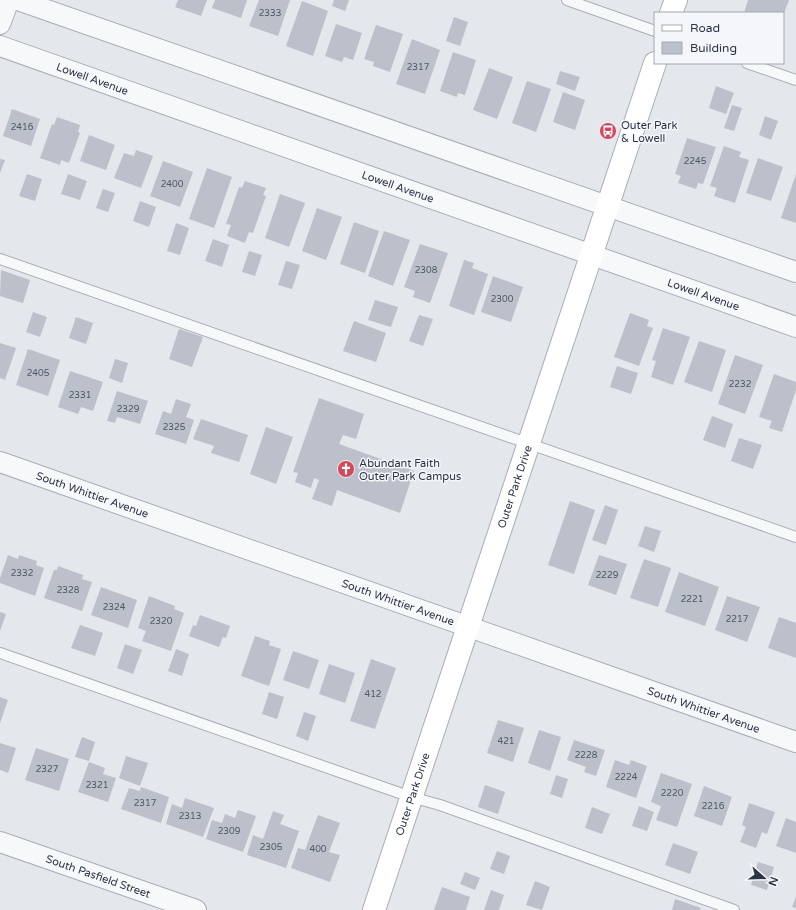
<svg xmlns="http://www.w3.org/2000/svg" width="796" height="910" font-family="'Varela Round',sans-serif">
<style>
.building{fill:#bbc0ca}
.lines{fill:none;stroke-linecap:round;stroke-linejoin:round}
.lane-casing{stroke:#a9aeb7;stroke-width:12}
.street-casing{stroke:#a9aeb7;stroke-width:22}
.secondary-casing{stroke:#a9aeb7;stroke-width:24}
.lane{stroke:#f7f8fa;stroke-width:10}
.street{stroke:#f7f8fa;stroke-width:20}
.secondary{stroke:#fff;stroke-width:22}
.labels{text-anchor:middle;stroke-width:3;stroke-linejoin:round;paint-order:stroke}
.number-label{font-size:9px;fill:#4f5766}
.street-label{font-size:11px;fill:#2b3445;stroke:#f4f6f9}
.poi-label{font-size:11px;fill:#2b3445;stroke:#f4f6f9;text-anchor:start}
</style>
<rect width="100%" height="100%" fill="#e4e7ec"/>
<g class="building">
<polygon points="178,0 207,0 201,16 175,7"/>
<polygon points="215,0 247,0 241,18 212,8"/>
<polygon points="259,0 290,0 278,36 249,26"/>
<polygon points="334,0 349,0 345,11 332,6"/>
<polygon points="748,0 789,0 783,16 783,13 744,13"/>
<polygon points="302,1 328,11 313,56 286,46"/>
<polygon points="454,17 468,22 460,46 446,41"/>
<polygon points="336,24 362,33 353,60 344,57 342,62 325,56"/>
<polygon points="376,25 403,34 390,72 373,66 374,62 364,59"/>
<polygon points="412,39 440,50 425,94 396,84"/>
<polygon points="453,52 476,60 465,95 458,93 457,97 440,91"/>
<polygon points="489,68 513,77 497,119 473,110"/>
<polygon points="560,71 580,77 575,91 556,84"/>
<polygon points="527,81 551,89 536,132 512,123"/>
<polygon points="716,86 734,93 726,114 709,108"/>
<polygon points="563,92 585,100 575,130 553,122"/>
<polygon points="732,105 742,108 734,131 724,128"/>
<polygon points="12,109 40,119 31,146 3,136"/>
<polygon points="765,116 778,121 771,140 759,135"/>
<polygon points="57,117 80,125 78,132 80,133 69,163 61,160 60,165 40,158 52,124 54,125"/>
<polygon points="89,135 115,145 106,170 80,161"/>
<polygon points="687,138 716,147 703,184 698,183 696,189 678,183 681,176 675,174"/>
<polygon points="724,146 741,152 739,157 749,160 735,203 714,196 717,188 710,186"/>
<polygon points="136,150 153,156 141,188 114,178 124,153 134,156"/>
<polygon points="758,158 783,167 771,201 746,193"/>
<polygon points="0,159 5,160 0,173"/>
<polygon points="163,161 193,172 180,207 150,196"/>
<polygon points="207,168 232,177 214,228 189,219"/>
<polygon points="27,174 42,179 35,201 19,196"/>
<polygon points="68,174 87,181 80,200 61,194"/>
<polygon points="796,174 796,223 781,218"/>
<polygon points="245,181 266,188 263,195 266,196 253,233 249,232 245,243 227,236 231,225 226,224 239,187 242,188"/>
<polygon points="103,189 115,193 108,212 96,208"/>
<polygon points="280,194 305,203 289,247 265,238"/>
<polygon points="140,201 156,207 149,227 133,221"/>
<polygon points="317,208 342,217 326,260 302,251"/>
<polygon points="354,222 379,231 365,273 340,264"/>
<polygon points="176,223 189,228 180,255 167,251"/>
<polygon points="384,231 410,240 393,286 368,276"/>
<polygon points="213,239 229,245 222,267 205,261"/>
<polygon points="420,244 448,253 430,303 413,297 415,291 404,287"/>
<polygon points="249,251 262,255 255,276 242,272"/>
<polygon points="464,260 474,263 472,268 488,274 474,315 449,306"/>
<polygon points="286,261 300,265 292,289 278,285"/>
<polygon points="1,270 30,280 23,303 0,296"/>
<polygon points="493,276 523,287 511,322 481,312"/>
<polygon points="375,300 398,307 391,327 368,320"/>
<polygon points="33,312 47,317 40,337 26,332"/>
<polygon points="630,313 649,320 647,326 653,328 639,366 614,357"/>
<polygon points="419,315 433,319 423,346 409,341"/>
<polygon points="76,317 93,323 86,344 69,338"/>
<polygon points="354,321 386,333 376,362 343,351"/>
<polygon points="663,328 690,337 673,385 651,377 656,361 652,360"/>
<polygon points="179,329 203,337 192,367 169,359"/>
<polygon points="699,341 726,350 712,392 684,382"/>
<polygon points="0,343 16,348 5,380 0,378"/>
<polygon points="28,349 60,360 48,396 16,385"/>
<polygon points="735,355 763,365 745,414 718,404"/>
<polygon points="115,359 128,363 122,383 109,378"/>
<polygon points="617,366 638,373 631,394 610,387"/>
<polygon points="70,371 103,382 93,411 81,407 78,414 58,407"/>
<polygon points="774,374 796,382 796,390 782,432 769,428 772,421 759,417"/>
<polygon points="117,391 148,401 140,424 117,417 115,423 107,421"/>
<polygon points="319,398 364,414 356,439 343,435 339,444 414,471 400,513 337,490 332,506 312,499 319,480 314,478 311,488 295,482 298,473 293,472"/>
<polygon points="176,399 191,404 186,417 194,420 186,444 155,434 163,411 171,414"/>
<polygon points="712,416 733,424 725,448 703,440"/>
<polygon points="201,419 248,435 239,462 211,453 214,446 193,439"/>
<polygon points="266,427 293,437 276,484 250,474"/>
<polygon points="739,438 762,445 753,469 731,461"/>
<polygon points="570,501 595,510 574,574 548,565"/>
<polygon points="605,505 618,510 606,545 592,540"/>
<polygon points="645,526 661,531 654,552 638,546"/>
<polygon points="8,555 18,559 19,555 37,561 36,565 44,568 35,596 0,583 0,578"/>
<polygon points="599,555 627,564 616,595 588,585"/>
<polygon points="644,559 671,568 658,607 630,598"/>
<polygon points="58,566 83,575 82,579 92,582 82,611 44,598 54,570 57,570"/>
<polygon points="679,572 719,587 705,626 665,612"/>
<polygon points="101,587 137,600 128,628 91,615"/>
<polygon points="149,596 175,606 174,609 184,613 171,651 142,641 146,631 138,628"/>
<polygon points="727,596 760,607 747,642 715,630"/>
<polygon points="0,612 6,614 0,631"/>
<polygon points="200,615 230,626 226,638 223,637 219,647 189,636 193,625 196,626"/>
<polygon points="779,617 796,623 796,658 768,648"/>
<polygon points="80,625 103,633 95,656 71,648"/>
<polygon points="255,636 270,641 269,645 281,649 269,686 241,676"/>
<polygon points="125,644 142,650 133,674 117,668"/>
<polygon points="176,649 189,654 182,676 168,671"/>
<polygon points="293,651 319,660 309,689 283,680"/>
<polygon points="371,659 396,668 375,729 350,721"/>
<polygon points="329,664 355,673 345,703 319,694"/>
<polygon points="269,692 284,697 277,719 262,714"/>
<polygon points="0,697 8,700 0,723"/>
<polygon points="304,712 316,716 308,741 296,736"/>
<polygon points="498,720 524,728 513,762 487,753"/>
<polygon points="539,730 561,737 550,771 528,763"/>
<polygon points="82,737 95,742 89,761 75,757"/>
<polygon points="574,740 605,750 596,776 584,772 586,767 567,760"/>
<polygon points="0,743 16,748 8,773 0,770"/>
<polygon points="36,748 69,759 59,791 25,780"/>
<polygon points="126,756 148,763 140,786 119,778"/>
<polygon points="615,760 629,765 631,760 647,766 636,798 606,787"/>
<polygon points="89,762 105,768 103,774 116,778 108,802 78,792"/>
<polygon points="661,773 692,784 677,827 656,820 661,806 651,802"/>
<polygon points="556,775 568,779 562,798 550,794"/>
<polygon points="485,785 505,792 498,814 478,807"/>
<polygon points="704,786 732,797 722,826 694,816"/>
<polygon points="141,787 169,797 161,823 121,809 129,788 140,791"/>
<polygon points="185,798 214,808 203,837 166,824 172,804 182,808"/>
<polygon points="749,803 775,812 767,834 762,832 756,848 740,842 746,827 742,825"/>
<polygon points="639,806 654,812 647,831 632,826"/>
<polygon points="592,807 610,814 602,834 585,828"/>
<polygon points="238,810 256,816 243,852 206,839 212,820 222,823 225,814 235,818"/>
<polygon points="273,811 284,815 280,824 299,831 286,868 247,855 253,835 263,839"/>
<polygon points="318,815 340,823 329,852 340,855 330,882 291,868 298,848 305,850"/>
<polygon points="786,818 796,822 796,853 776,846"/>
<polygon points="673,843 698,852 690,874 665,865"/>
<polygon points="497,851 510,856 504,874 490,869"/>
<polygon points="758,862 774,867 767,890 751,885"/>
<polygon points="465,872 480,878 475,890 460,884"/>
<polygon points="535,881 550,887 542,910 526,905"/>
<polygon points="442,887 470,897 466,910 434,910"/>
<polygon points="491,890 504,895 499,910 484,910"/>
<polygon points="796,896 796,908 792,907"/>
<polygon points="675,899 701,908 700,910 672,910"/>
</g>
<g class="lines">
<g class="lane-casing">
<g id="lane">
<polyline points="567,0 655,31"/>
<polyline points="747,63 796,80"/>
<polyline points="0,259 796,537"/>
<polyline points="0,653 411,797 440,805 734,910"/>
</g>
</g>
<g class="street-casing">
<g id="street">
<polyline points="18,0 796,272"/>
<polyline points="0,24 9,0"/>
<path id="s1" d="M0 46 796 327"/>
<path id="s2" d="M0 462 796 742"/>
<path id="s3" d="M0 842 196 910"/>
</g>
</g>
<g class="secondary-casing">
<g id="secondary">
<polyline points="671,13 676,0"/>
<path id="s4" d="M374 910 655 63"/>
</g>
</g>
<use href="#lane" class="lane"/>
<use href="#street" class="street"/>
<use href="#secondary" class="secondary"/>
</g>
<defs>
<g id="bus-disc" transform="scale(0.9)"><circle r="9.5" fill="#d1495b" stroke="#f4f6f9"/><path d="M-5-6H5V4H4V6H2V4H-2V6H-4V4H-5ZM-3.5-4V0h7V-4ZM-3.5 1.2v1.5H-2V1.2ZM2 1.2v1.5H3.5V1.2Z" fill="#fff"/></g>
<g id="church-disc" transform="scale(0.9)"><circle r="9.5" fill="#d1495b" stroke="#f4f6f9"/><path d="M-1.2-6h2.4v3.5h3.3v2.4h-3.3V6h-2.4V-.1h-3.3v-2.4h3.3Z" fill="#fff"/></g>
</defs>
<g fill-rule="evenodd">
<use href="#bus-disc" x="608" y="131"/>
<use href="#church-disc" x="346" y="469"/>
</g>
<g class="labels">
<g class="number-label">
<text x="270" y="16">2333</text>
<text x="418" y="70">2317</text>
<text x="22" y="130">2416</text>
<text x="695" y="164">2245</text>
<text x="172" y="187">2400</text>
<text x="426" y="273">2308</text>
<text x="502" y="302">2300</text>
<text x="38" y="376">2405</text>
<text x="740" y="387">2232</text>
<text x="80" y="398">2331</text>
<text x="128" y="412">2329</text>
<text x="174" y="430">2325</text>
<text x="22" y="576">2332</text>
<text x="607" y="578">2229</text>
<text x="68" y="593">2328</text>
<text x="692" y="602">2221</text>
<text x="114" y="610">2324</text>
<text x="737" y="622">2217</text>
<text x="161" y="624">2320</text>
<text x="373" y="697">412</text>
<text x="506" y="744">421</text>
<text x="586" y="758">2228</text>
<text x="47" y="772">2327</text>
<text x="626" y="780">2224</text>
<text x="97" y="788">2321</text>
<text x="672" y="796">2220</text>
<text x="145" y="806">2317</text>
<text x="713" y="809">2216</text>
<text x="190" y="819">2313</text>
<text x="229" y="834">2309</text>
<text x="271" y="850">2305</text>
<text x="318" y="852">400</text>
</g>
<g class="street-label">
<text dy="4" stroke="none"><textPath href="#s1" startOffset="98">Lowell Avenue</textPath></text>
<text dy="4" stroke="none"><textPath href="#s1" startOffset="422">Lowell Avenue</textPath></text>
<text dy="4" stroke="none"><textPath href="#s1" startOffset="746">Lowell Avenue</textPath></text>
<text dy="4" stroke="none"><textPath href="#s4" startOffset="446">Outer Park Drive</textPath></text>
<text dy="4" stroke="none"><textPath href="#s2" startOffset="98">South Whittier Avenue</textPath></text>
<text dy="4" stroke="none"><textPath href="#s2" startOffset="422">South Whittier Avenue</textPath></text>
<text dy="4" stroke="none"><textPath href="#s2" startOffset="746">South Whittier Avenue</textPath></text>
<text dy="4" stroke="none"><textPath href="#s4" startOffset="122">Outer Park Drive</textPath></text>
<text dy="4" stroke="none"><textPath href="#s3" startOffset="104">South Pasfield Street</textPath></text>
</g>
<g class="poi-label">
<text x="621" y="129">Outer Park<tspan x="621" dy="13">&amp; Lowell</tspan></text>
<text x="359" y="467">Abundant Faith<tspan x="359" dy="13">Outer Park Campus</tspan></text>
</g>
</g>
<rect x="654" y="12" width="130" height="52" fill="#f4f6f9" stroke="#a4a8b1"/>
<rect x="662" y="25" width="20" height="6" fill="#ffffff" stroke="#a4a8b1"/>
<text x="690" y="32" font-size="12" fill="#2b3445">Road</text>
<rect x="662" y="42" width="20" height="12" fill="#bbc0ca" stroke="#a4a8b1"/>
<text x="690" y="52" font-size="12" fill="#2b3445">Building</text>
<g transform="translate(764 878) rotate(110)" stroke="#f4f6f9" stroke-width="3" paint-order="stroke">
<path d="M0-3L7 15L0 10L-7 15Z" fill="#2b3445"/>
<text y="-6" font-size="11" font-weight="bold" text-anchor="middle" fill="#2b3445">N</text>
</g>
</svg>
